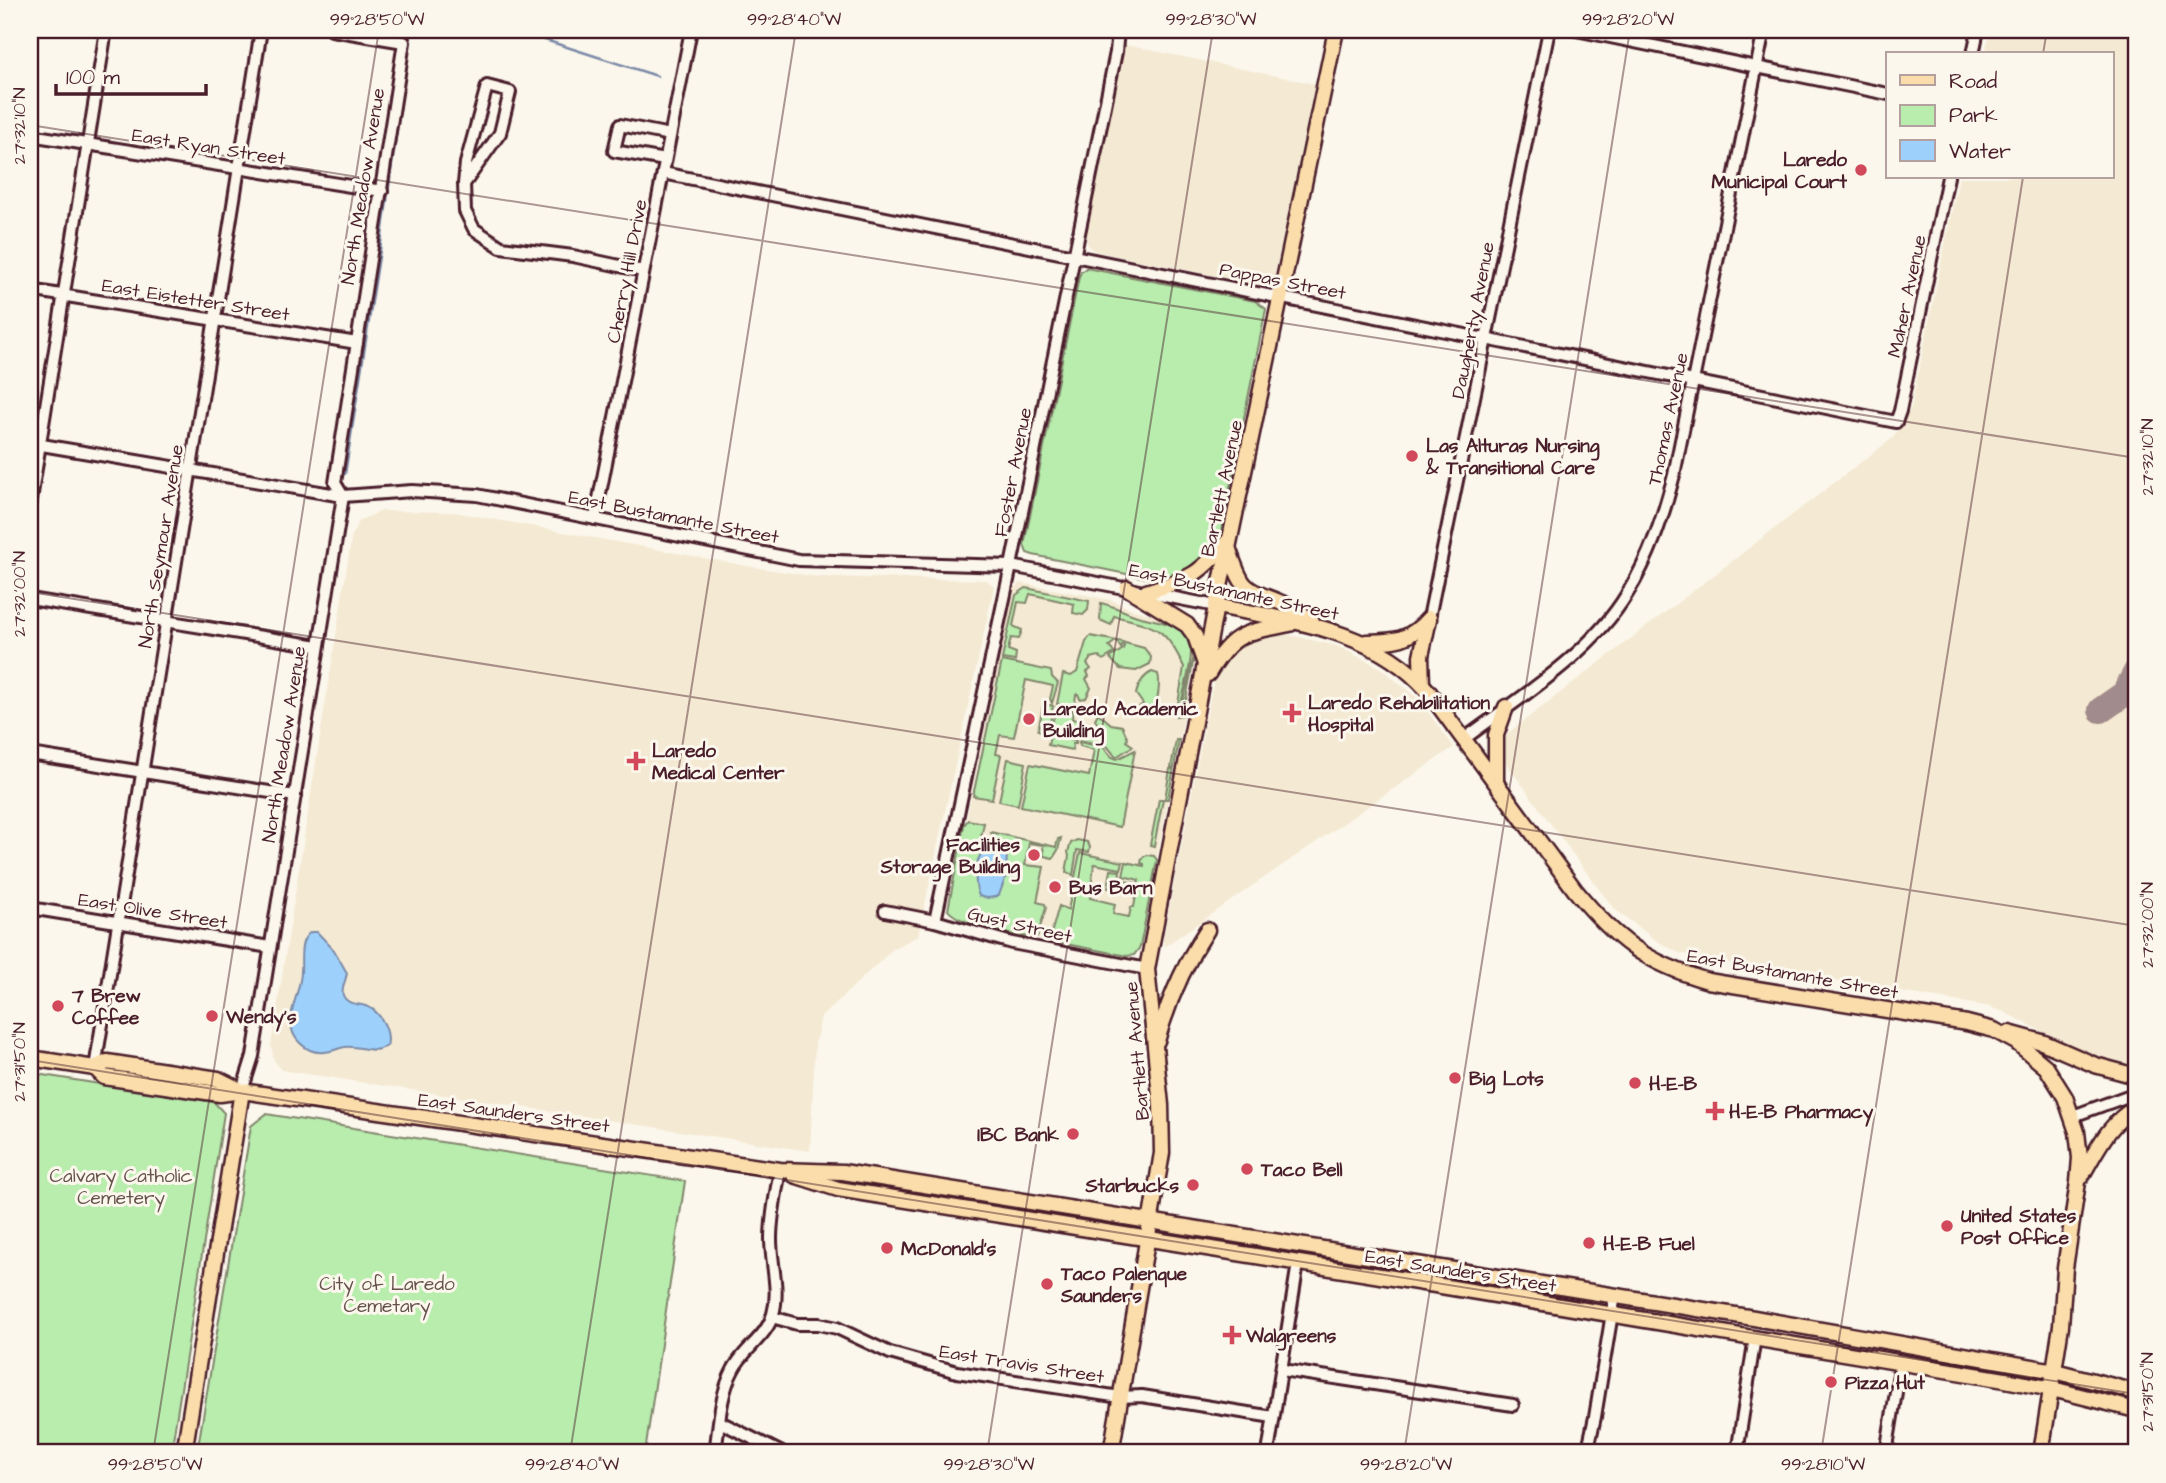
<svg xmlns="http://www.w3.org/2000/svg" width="2166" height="1483" font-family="'Architects Daughter',sans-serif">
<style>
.built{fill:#f4e9d2}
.green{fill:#b8edae;stroke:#81866c;stroke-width:2}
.water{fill:#9dd1fb;stroke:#7c8aa8;stroke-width:2}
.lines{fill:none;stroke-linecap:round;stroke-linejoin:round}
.stream{stroke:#7c8aa8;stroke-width:2.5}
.taxiway{stroke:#a28b8c;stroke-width:26}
.minor-casing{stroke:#4a1f2b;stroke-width:16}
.major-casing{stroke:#4a1f2b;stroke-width:19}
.minor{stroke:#fbf7ec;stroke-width:10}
.major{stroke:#faddab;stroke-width:14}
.ticks{fill:none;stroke:#4a1f2b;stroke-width:2;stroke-opacity:0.45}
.poi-dot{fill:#d1495b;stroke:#fbf7ec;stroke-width:2.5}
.labels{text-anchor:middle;stroke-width:6;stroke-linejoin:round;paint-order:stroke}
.street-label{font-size:19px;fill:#4a1f2b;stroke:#fbf7ec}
.poi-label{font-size:19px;font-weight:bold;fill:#4a1f2b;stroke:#fbf7ec;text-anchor:start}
.park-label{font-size:19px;fill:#66524c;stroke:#fbf7ec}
.neatline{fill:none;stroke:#4a1f2b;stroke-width:2.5}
.ticks-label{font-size:18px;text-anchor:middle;fill:#4a1f2b}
</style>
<rect width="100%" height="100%" fill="#fbf7ec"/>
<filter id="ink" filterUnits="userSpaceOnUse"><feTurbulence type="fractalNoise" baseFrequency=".0143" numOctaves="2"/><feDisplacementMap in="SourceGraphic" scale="14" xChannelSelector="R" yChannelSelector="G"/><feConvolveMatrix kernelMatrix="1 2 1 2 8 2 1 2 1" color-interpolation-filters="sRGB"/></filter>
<g filter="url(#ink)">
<g class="built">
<polygon points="1990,30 2136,30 2136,1065 2112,1061 2077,1049 2002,1011 1986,1006 1755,968 1679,953 1657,941 1616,910 1601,892 1498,752 1508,733 1894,437 1911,408 1959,177 2112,177 2112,54 1985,54"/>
<polygon points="1125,45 1315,84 1275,274 1268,284 1261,285 1094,251 1087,243 1087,231"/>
<polygon points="382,511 454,512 752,567 818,577 986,580 994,586 918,936 894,948 821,1017 815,1044 810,1151 281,1070 274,1060 271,1046 352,535 360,520"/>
<polygon points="1021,583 1111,600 1134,610 1171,619 1193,639 1195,659 1140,947 1132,956 986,928 955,916 948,910 1013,593 1015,587"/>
<polygon points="1276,632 1337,646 1379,667 1417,698 1454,747 1165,946 1163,940 1216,669 1234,643"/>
</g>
<g class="green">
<polygon points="1086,268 1255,301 1266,309 1219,542 1204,565 1161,581 1033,555 1027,553 1024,545 1079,277 1081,272"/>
<polygon points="1026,588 1089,601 1088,610 1083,615 1073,613 1074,604 1030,594 1027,603 1018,602 1013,626 1022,630 1019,639 1011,638 1008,650 1016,653 1015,661 1002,659 1016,595"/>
<path d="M1101 603C1114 606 1125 612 1137 616 1158 622 1190 622 1191 652 1191 673 1181 695 1179 716L1195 652 1183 715 1176 716 1184 667C1165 626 1155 626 1114 616L1111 625 1100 620Z"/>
<polygon points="1090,636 1123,642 1121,648 1116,641 1109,646 1114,653 1103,660 1099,656 1091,658 1087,664 1091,669 1087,672 1089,676 1086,679 1091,688 1086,698 1080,699 1078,694 1076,695 1074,707 1057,704 1063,674 1071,676 1077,672 1086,642"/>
<polygon points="1125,643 1144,648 1151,657 1150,664 1136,671 1120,669 1110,658 1123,649"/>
<polygon points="1002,661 1051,671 1052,677 1058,683 1052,703 1050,699 1053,686 1026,680 1014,737 1000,735 996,754 1001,755 992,799 973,796"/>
<path d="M1152 672 1158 674C1160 681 1159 702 1153 708 1152 709 1144 714 1143 714L1139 707 1143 704 1136 694C1138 686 1143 676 1152 672Z"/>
<polygon points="1050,705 1053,706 1048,733 1038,730 1043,706"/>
<polygon points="1056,707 1073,710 1072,719 1081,721 1077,739 1050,733"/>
<polygon points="1098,713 1111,724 1122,726 1128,739 1126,741 1133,746 1116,757 1107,746 1080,740 1084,722 1096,725 1097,723 1095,719"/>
<polygon points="1050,736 1076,741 1076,744 1073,744 1072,750 1048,745"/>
<polygon points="1176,740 1179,740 1168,799 1165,799 1170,769 1173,769 1171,768"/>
<polygon points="1079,742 1103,747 1112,757 1117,759 1135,750 1120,827 1021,806 1030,764 1089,776 1094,750 1080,746"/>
<polygon points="1008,759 1026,763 1018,805 999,801"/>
<polygon points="1159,799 1163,799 1154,846 1150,845"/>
<path d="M968 820 984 823 981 837 986 852 996 848 991 832 1056 847 1058 839 1061 838 1058 850 1053 858 1044 856 1043 845 1029 843 1025 865 1044 867 1037 902 1045 904 1046 908 1037 937C1020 938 958 924 948 910L964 825Z"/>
<polygon points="1077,840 1087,842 1090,847 1089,852 1077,850 1073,875 1066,872 1069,856 1068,852 1071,843"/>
<polygon points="1080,853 1123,862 1121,869 1094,864 1090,898 1115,904 1113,914 1129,917 1131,907 1134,907 1139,880 1123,876 1126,862 1144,866 1144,864 1141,863 1142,858 1147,855 1154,856 1157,860 1140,947 1134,955 1127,956 1056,942 1052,939 1051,934 1059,906 1068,910"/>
<polygon points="1111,870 1120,871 1119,880 1136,883 1135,888 1119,885 1118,890 1108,888"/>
<polygon points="30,1073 214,1102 224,1113 171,1453 30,1453"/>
<polygon points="266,1114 685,1181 645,1453 197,1453 251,1126"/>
</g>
<g class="water">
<path d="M994 844H1000L1007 850 1006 876 999 895C992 899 986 899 979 896 974 885 974 860 984 850 985 849 992 845 994 844Z"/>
<path d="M311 932H317L334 950 347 973C346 980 341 989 343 995 347 1006 360 1003 368 1007 381 1012 391 1033 387 1046 372 1055 361 1045 345 1047 338 1048 332 1052 324 1052 315 1053 306 1049 300 1043 279 1023 301 995 301 972 302 958 298 940 311 932Z"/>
</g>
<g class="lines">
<g class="stream">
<polyline points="514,30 657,76"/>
<polyline points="345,474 380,250 411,30"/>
</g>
<polyline class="taxiway" points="2101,710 2124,694 2136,672"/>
<g class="minor-casing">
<g id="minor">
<polyline points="1576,30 1888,94"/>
<polyline points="1973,54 1978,30"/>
<polyline points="30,135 382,191"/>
<polyline points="665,160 614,151 620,125 670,135"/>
<polyline points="663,173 1896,422 1900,411 1948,177"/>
<polyline points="464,184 500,133 510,92 487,86 466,163 464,184 465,211 474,229 501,247 573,256 643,271"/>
<polyline points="30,290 357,343"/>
<polyline points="30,443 343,496 412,491 477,495 799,560 1011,566 1216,606"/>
<polyline points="30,506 106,30"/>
<polyline points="595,519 691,30"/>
<polyline points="30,599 318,646"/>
<polyline points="1429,618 1549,30"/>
<path d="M1464 739C1519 698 1591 654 1627 594 1650 557 1663 517 1674 475L1764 30"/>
<polyline points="30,754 295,796"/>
<polyline points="30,908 270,947"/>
<polyline points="885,911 935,921 1012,943 1147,969"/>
<polyline points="935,921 1011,566 1116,52 1118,30"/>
<polyline points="95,1068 261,30"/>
<polyline points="242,1091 253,1056 343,496 335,483 404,42 332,30"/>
<polyline points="2073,1116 2136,1093"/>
<polyline points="772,1317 797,1324 819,1324 837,1328 890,1353 957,1372 1120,1397 1142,1396 1273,1417"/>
<polyline points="1282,1370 1513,1405"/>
<polyline points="720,1422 782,1453"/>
<path d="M715 1453C719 1426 720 1394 733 1370 743 1349 767 1337 773 1314 780 1290 771 1264 771 1239 771 1216 776 1193 780 1170"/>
<polyline points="1268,1453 1298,1263"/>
<polyline points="1587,1453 1595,1417 1615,1295"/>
<polyline points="1737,1453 1755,1337"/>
<polyline points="1886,1453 1901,1362"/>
</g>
</g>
<g class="major-casing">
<g id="major">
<path d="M1229 550C1244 594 1244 587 1284 604 1294 608 1303 615 1312 621"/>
<polyline points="1127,588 1187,625 1195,636 1205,664"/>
<path d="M1146 592C1191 578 1197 577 1229 540"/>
<path d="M1216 606C1291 621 1375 629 1428 691L1575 890C1616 940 1646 963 1708 981L1967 1023 1994 1030 2016 1042 2046 1067 2065 1097 2077 1132 2080 1158 2078 1182 2065 1268 2061 1326 2041 1453"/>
<path d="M1366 642C1396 641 1409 641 1429 618"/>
<path d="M1208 674C1233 632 1244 633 1290 624"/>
<polyline points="1422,684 1421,656 1429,619"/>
<polyline points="1496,782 1496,735 1506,707"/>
<polyline points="2009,1033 2042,1042 2095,1065 2136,1076"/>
<path d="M1157 1041C1168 1001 1184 965 1207 930"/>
<polyline points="30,1058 95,1068 104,1077 220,1094 242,1091 780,1170 843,1172 1754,1318 2055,1371 2136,1392"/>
<polyline points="95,1068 107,1062 218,1079 242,1091"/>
<polyline points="794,1175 838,1189 1393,1278 2005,1380 2052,1389 2136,1410"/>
<path d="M2081 1177C2097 1150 2108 1124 2136 1107"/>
<polyline points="184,1453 242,1091"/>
<polyline points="1111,1453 1162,1153 1161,1105 1147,969 1216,606 1336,30"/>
</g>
</g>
<use href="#minor" class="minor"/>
<use href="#major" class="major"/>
</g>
</g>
<path class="ticks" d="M2043 54 2047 30M30 125 2136 458M30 592 2136 926M30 1060 2136 1394M153 1453 379 30M570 1453 796 30M987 1453 1213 30M1404 1453 1630 30M1821 1453 2023 177"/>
<g class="poi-dot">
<circle cx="1861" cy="170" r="7"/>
<circle cx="1412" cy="456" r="7"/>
<path d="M1288.5 702.5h7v7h7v7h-7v7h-7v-7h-7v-7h7z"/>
<circle cx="1029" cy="719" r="7"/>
<path d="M632.5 750.5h7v7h7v7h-7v7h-7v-7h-7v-7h7z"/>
<circle cx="1034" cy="855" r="7"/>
<circle cx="1055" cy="887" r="7"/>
<circle cx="58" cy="1006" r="7"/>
<circle cx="212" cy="1016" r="7"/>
<circle cx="1455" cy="1078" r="7"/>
<circle cx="1635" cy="1083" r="7"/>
<path d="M1711.5 1100.5h7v7h7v7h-7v7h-7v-7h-7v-7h7z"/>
<circle cx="1073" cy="1134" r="7"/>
<circle cx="1247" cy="1169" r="7"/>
<circle cx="1193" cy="1185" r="7"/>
<circle cx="1947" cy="1226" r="7"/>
<circle cx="1589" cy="1243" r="7"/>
<circle cx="887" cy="1248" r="7"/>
<circle cx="1047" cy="1284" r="7"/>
<path d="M1228.5 1324.5h7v7h7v7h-7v7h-7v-7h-7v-7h7z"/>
<circle cx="1831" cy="1382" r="7"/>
</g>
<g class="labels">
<g class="street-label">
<text transform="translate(209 146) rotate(9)" y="7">East Ryan Street</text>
<text transform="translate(362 186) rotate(-81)" y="7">North Meadow Avenue</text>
<text transform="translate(626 271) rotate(-79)" y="7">Cherry Hill Drive</text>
<text transform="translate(1283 280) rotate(11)" y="7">Pappas Street</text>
<text transform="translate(1906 296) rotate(-78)" y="7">Maher Avenue</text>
<text transform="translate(196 299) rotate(9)" y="7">East Eistetter Street</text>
<text transform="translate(1472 320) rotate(-79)" y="7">Daugherty Avenue</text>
<text transform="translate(1667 419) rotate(-78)" y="7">Thomas Avenue</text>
<text transform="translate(1012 472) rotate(-79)" y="7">Foster Avenue</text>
<text transform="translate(1221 488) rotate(-78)" y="7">Bartlett Avenue</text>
<text transform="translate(674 516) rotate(11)" y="7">East Bustamante Street</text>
<text transform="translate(160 546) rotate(-81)" y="7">North Seymour Avenue</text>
<text transform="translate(1234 591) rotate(12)" y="7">East Bustamante Street</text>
<text transform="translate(283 744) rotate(-81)" y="7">North Meadow Avenue</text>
<text transform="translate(153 910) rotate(9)" y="7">East Olive Street</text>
<text transform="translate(1020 924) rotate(13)" y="7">Gust Street</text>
<text transform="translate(1793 973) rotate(10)" y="7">East Bustamante Street</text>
<text transform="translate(1136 1051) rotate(-95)" y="7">Bartlett Avenue</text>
<text transform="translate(514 1112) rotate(8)" y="7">East Saunders Street</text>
<text transform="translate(1461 1270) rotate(9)" y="7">East Saunders Street</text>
<text transform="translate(1022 1363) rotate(9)" y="7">East Travis Street</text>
</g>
<g class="poi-label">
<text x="1847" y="166" text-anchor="end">Laredo<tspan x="1847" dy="22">Municipal Court</tspan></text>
<text x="1426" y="452">Las Alturas Nursing<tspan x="1426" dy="22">&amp; Transitional Care</tspan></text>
<text x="1308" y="709">Laredo Rehabilitation<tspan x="1308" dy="22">Hospital</tspan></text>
<text x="1043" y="715">Laredo Academic<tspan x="1043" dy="22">Building</tspan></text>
<text x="652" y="757">Laredo<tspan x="652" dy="22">Medical Center</tspan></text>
<text x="1020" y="851" text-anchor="end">Facilities<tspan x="1020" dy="22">Storage Building</tspan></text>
<text x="1069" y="894">Bus Barn</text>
<text x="72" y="1002">7 Brew<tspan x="72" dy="22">Coffee</tspan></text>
<text x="226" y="1023">Wendy's</text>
<text x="1469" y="1085">Big Lots</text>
<text x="1649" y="1090">H-E-B</text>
<text x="1729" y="1118">H-E-B Pharmacy</text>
<text x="1059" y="1141" text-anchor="end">IBC Bank</text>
<text x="1261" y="1176">Taco Bell</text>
<text x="1179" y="1192" text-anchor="end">Starbucks</text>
<text x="1961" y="1222">United States<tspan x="1961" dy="22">Post Office</tspan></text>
<text x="1603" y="1250">H-E-B Fuel</text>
<text x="901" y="1255">McDonald's</text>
<text x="1061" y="1280">Taco Palenque<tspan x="1061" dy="22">Saunders</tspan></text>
<text x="1246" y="1342">Walgreens</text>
<text x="1845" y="1389">Pizza Hut</text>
</g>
<g class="park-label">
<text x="121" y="1182">Calvary Catholic<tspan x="121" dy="22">Cemetery</tspan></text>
<text x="387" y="1290">City of Laredo<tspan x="387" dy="22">Cemetary</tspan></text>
</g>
</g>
<rect width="2166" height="1483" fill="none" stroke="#fbf7ec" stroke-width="77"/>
<rect x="1886" y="52" width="228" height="126" fill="#fbf7ec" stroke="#b4a19f" stroke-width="2"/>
<rect x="1900" y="75" width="35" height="10" fill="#faddab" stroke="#b4a19f" stroke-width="2"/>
<text x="1949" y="88" font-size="21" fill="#4a1f2b">Road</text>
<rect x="1900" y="105" width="35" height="21" fill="#b8edae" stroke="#b4a19f" stroke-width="2"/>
<text x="1949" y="122" font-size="21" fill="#4a1f2b">Park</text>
<rect x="1900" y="140" width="35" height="21" fill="#9dd1fb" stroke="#b4a19f" stroke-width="2"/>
<text x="1949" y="158" font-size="21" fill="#4a1f2b">Water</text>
<path d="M56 84v10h150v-10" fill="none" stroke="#4a1f2b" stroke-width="3.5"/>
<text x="66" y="84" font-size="21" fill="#4a1f2b" stroke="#fbf7ec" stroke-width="5" paint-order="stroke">100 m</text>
<rect x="38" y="38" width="2090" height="1406" class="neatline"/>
<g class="ticks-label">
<text x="377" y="25">99°28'50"W</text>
<text x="794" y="25">99°28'40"W</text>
<text x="1211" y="25">99°28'30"W</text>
<text x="1628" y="25">99°28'20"W</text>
<text transform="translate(19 126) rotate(-90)" y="6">27°32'10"N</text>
<text transform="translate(2147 457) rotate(-90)" y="6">27°32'10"N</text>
<text transform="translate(19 594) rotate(-90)" y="6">27°32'00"N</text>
<text transform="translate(2147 925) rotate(-90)" y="6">27°32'00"N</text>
<text transform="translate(19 1062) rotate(-90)" y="6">27°31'50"N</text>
<text transform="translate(2147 1392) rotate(-90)" y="6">27°31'50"N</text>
<text x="155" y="1470">99°28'50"W</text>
<text x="572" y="1470">99°28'40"W</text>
<text x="989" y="1470">99°28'30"W</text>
<text x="1406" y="1470">99°28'20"W</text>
<text x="1823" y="1470">99°28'10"W</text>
</g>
</svg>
